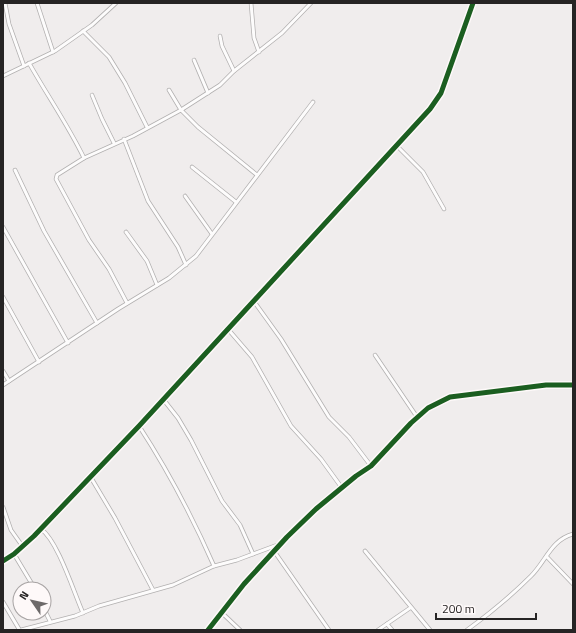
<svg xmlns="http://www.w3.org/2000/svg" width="576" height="633" font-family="'Titillium Web',sans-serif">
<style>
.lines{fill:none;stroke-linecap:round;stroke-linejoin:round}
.minor-casing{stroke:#b2b0b0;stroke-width:4.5}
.minor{stroke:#fdfcfc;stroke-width:3}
.cycleway-casing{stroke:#fef9f9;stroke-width:8}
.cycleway{stroke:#1b5e20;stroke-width:5}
</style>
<rect width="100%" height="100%" fill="#f0eded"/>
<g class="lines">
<g class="minor-casing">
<g id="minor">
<polyline points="5,3 9,24 24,66"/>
<polyline points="37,3 53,52"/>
<polyline points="251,3 254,38 259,52"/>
<polyline points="83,31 109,57 125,83 147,127"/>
<polyline points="220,36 222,46 234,71"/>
<polyline points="194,60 208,93"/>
<path d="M29 63C47 95 68 125 84 158"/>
<polyline points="3,76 55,51 92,25 116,3"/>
<polyline points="169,90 181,110 198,127 257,175"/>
<polyline points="92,95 102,119 114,143"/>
<polyline points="124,139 148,201 178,247 186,265"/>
<polyline points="397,146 423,172 444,209"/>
<polyline points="192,167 236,202"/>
<polyline points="15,170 44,231 97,323"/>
<polyline points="185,196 212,234"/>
<polyline points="3,227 68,343"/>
<polyline points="126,232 147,261 157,285"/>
<polyline points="3,297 39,362"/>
<polyline points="253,300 281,339 329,417 349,437 371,466"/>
<polyline points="127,303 109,269 89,240 56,179 57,175 84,158 133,136 181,110 220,85 234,71 282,33 311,3"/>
<polyline points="227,328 252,357 291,426 321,459 342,488"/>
<polyline points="375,355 417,417"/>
<polyline points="3,371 9,381"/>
<polyline points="3,385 118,309 169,278 196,256 313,102"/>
<polyline points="163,399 178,418 191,440 222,501 240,525 253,554"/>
<path d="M139 426C169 472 192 516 214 566"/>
<polyline points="90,476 115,518 153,590"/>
<polyline points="3,507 11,530 23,547"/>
<path d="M41 529C58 541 74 593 83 613"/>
<polyline points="274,551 329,630"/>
<polyline points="365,551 430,630"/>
<polyline points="14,554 35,589"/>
<polyline points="547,557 573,584"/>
<polyline points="3,561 14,554 34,536 139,426 430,109 441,93 473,3"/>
<polyline points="3,602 19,629"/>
<polyline points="44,609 50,621"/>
<polyline points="221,612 240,630"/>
<polyline points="387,624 392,630"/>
<polyline points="21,630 75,616 99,606 173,585 214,566 237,560 280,544"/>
<polyline points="208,630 244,584 287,537 316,509 356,476 371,466 411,423 428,408 450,397 546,385 573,385"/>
<polyline points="378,630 410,608"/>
<path d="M467 630C489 614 511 596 531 576 546 561 551 540 573 534"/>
</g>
</g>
<use href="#minor" class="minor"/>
<g class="cycleway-casing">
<g id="cycleway">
<polyline points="3,561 14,554 34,536 139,426 430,109 441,93 473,3"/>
<polyline points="208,630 244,584 287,537 316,509 356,476 371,466 411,423 428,408 450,397 546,385 573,385"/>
</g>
</g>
<use href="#cycleway" class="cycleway"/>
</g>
<rect width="576" height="633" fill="none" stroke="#262424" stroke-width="8"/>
<g transform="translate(32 601) rotate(304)"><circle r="19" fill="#fef9f9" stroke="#a8a4a4"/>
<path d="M0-3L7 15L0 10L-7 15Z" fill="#6d6a6a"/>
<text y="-6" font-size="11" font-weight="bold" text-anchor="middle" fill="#262424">N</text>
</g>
<path d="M436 613v6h100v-6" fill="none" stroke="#262424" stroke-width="2"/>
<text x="442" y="613" font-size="12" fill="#262424" stroke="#fef9f9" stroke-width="3" paint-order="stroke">200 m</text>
</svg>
